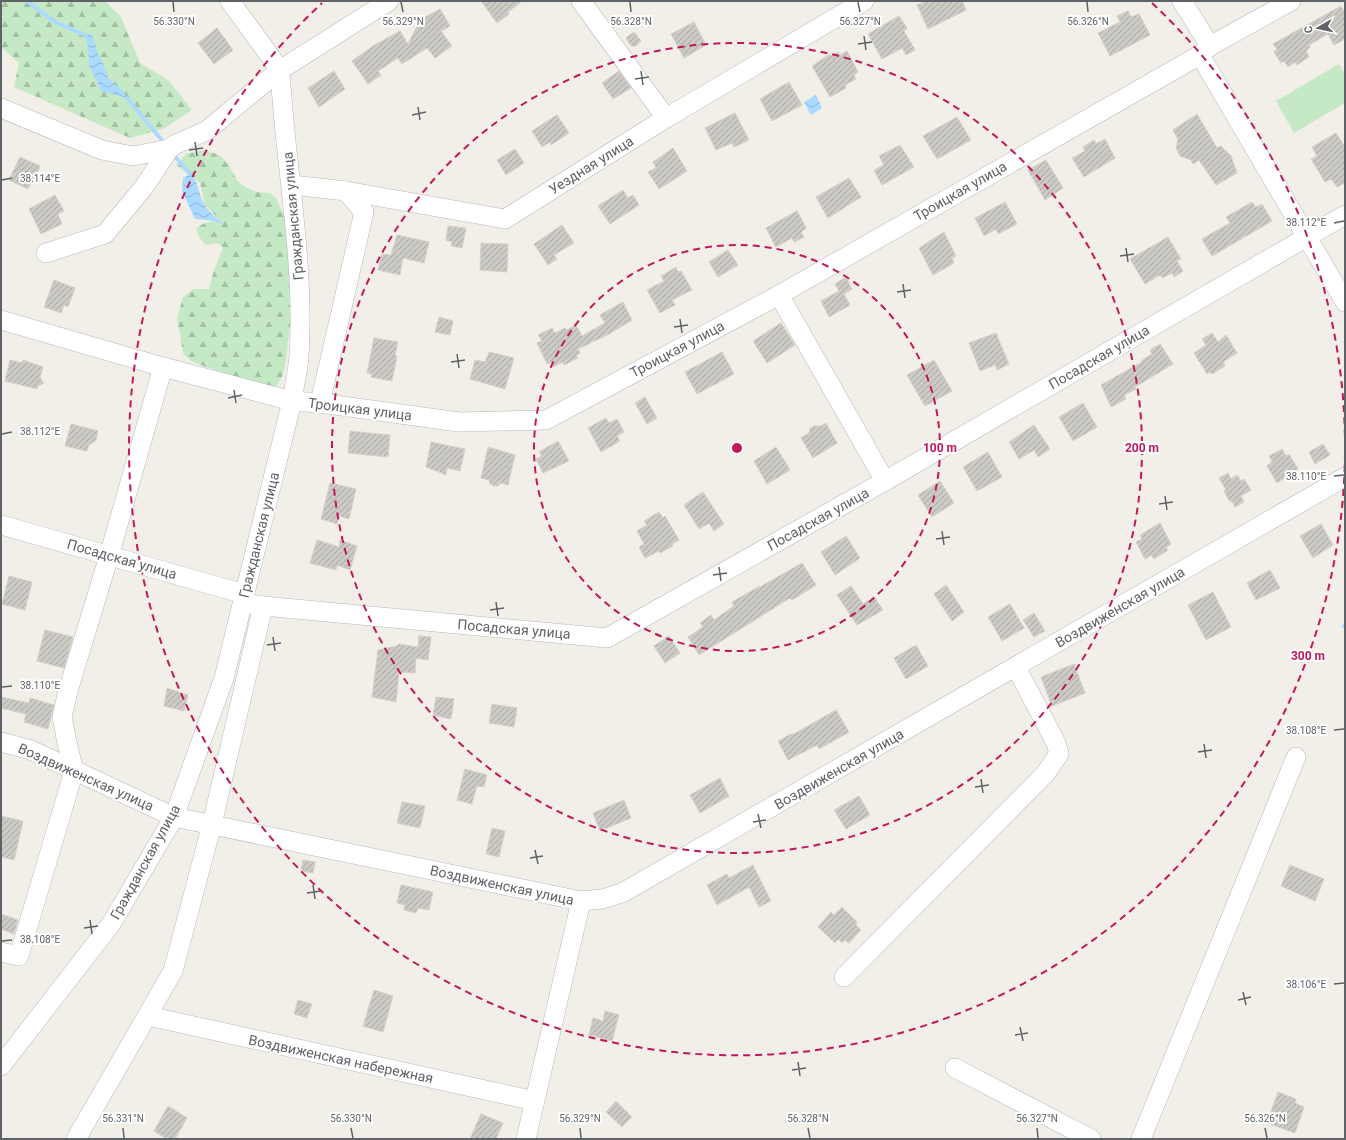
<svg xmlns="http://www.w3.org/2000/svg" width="1346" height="1140" font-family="Roboto,sans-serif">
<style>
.forest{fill:url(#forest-firs)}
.garden{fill:#c5e8c5}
.water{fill:url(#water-waves)}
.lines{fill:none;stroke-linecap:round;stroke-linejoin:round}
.stream{stroke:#aadaff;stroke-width:4}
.building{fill:url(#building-hatch);stroke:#d6d1c6}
.minor-casing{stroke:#b5b8bc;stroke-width:20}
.minor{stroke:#fff;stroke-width:19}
.ticks{fill:none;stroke:#5f6368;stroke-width:1.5}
.ring{fill:none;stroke:#c2185b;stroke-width:2;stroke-dasharray:7 5}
.labels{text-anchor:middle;stroke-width:4;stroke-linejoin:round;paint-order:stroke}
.street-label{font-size:14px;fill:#5f6368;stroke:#fff}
.ticks-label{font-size:10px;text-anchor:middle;fill:#5f6368;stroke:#fff;stroke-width:4;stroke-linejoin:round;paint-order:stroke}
.centre{fill:#c2185b;stroke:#fff;stroke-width:2}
.ring-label{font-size:12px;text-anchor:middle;font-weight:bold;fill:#c2185b;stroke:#fff;stroke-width:4;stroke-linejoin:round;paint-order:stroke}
</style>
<defs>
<pattern id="forest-firs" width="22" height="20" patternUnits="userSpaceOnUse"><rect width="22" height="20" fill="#c5e8c5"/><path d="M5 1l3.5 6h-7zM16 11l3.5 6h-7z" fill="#a3c0a4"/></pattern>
<pattern id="water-waves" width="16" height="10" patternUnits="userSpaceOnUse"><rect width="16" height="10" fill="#aadaff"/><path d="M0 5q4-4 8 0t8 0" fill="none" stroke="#8eb4d2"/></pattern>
<pattern id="building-hatch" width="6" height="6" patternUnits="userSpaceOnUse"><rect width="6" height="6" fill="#cccac5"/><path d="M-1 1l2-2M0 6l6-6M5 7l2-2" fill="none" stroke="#a9a8a4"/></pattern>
</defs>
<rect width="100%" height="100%" fill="#f1efe8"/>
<g class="forest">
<polygon points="1,1 105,1 121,17 140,63 168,80 192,110 163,129 130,138 14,87 19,63 1,47"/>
<path d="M204 150 220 155 228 164 237 180 245 187 256 192 270 193 277 199 286 221 289 266 290 324 286 360 283 375 275 389 206 367 191 361 183 353 181 340 177 319 183 297 194 289H209L214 270 223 248 218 243 206 245 199 237 196 229C206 220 212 222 223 223L205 205 200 183 176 165 186 154Z"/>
</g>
<polygon class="garden" points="1339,64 1345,74 1345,103 1294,133 1276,101"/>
<g class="water">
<path d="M92 34C94 40 95 47 98 53 101 62 107 69 108 78L123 91 127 98 101 91 89 65 88 47 85 35Z"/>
<polygon points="816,95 822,108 811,115 804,102"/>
<path d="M190 174C198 181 198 190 202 200 206 210 216 217 224 224L207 220 195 219 182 191 183 178Z"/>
</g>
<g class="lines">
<g class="stream">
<polyline points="27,1 55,22 85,35"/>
<polyline points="127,98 165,144"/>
<polyline points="172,153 190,174"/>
<polyline points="1344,626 1345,626"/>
</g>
</g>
<g class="building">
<polygon points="481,1 522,1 508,12 509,14 497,23"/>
<polygon points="926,1 962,1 966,10 928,29 917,5"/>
<polygon points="1341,6 1345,13 1345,39 1334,45 1328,34 1309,45 1310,47 1306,51 1309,57 1297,65 1295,62 1288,67 1284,61 1281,63 1274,52 1277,49 1273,44"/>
<polygon points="440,9 450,26 441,31 452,46 435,58 427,48 402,64 398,58 378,71 381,75 368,84 352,61 373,46 400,31 408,44 420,20"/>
<polygon points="1128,11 1131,17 1139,14 1150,35 1110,56 1098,33 1120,22 1117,16"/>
<polygon points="899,16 907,28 904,31 915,50 906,55 902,48 882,59 868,34"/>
<polygon points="694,22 706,45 684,58 671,34"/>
<polygon points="217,28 233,50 214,64 198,43"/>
<polygon points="634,32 641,41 636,46 631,46 626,38"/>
<polygon points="847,51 858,72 854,75 856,79 845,85 846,88 830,97 812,66 830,54 831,56 838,52 840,55"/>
<polygon points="334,71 345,89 319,107 308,88"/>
<polygon points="619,71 631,88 613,99 602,83"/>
<polygon points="789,82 802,105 772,121 760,99"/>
<polygon points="735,113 749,140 734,147 732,143 716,150 705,128"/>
<polygon points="1197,114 1217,148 1221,146 1231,156 1237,173 1216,185 1199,160 1193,164 1191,160 1180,156 1176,148 1178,139 1173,130"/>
<polygon points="557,115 569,133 551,145 550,142 542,147 532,131"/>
<polygon points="957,117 971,140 937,159 923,136"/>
<polygon points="1336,133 1345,147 1345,183 1337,187 1331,179 1325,182 1311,159 1317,156 1312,147"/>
<polygon points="1105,139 1115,158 1084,177 1072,158 1085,151 1083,147 1094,140 1096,144"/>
<polygon points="900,145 914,167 882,185 874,170 884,165 879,156"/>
<polygon points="673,148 687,171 659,189 648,172 656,168 653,162"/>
<polygon points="515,149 524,163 506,175 497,160"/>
<polygon points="20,157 40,166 35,179 33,178 28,189 9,180"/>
<polygon points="1046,160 1063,188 1045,200 1028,170"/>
<polygon points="849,178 861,197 828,218 816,197"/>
<polygon points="623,190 628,198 633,195 639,205 610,224 598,206"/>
<polygon points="55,195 64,211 58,214 62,224 41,234 29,209"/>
<polygon points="1005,202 1017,224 998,234 996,229 984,236 975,218"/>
<polygon points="1252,202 1256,207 1262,204 1272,221 1212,256 1202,239 1230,223 1226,217"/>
<polygon points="797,211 806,228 801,232 804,237 794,242 792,238 776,247 766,228"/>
<polygon points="562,225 574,243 554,255 557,259 548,265 534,244"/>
<polygon points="448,226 466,228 462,248 451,246 452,242 446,240"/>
<polygon points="944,232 956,256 952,258 954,263 933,275 919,248"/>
<polygon points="397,235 429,242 424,263 403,258 400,275 378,270 382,254 391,255"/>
<polygon points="1168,237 1181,259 1177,261 1183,271 1174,277 1172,273 1162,278 1160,275 1145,284 1130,259"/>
<polygon points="481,243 508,244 507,272 480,270"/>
<polygon points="728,250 738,265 718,277 709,262"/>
<polygon points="676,267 678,272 681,271 692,290 672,300 675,305 660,313 647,290 664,281 661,276"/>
<polygon points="846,277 852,289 844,294 850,305 829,317 821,301 839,291 835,284"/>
<polygon points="54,280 75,288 68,307 64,305 61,313 44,307"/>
<polygon points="623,302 632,320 609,334 578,349 580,353 576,356 578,358 564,365 563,362 553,367 551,362 547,364 537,343 542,341 538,335 552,328 555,333 565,328 567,330 576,325 582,336 605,323 600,315"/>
<polygon points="439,317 453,321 450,335 435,332"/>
<polygon points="781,323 795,345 767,363 753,341"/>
<polygon points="996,333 1009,364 997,370 995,365 980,371 969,343"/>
<polygon points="1212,333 1218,342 1226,335 1237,353 1223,362 1225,366 1212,374 1210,372 1207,374 1194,353 1206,345 1202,339"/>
<polygon points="374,338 398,342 395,355 397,356 392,381 371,377 372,374 367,373"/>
<polygon points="1160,344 1173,364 1135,387 1136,389 1124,395 1126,399 1111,407 1101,385 1142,362 1141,361 1152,354 1150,350"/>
<polygon points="489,352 514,358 505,389 470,379 475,360 485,362"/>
<polygon points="722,352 734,374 697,394 685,372"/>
<polygon points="10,360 22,363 23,360 43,367 40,378 44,383 38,386 37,389 5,381"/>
<polygon points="934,360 952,391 925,406 907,375"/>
<polygon points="645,397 657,418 647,424 635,403"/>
<polygon points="1083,403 1097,427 1073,441 1059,417"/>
<polygon points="606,418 609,423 617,419 624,432 617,436 620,441 601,452 588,428"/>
<polygon points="826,423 837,443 813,458 801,438 809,433 810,428 814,426 821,426"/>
<polygon points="71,424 98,431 96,440 89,445 87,451 65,446"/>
<polygon points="1034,425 1050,449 1038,457 1034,450 1019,459 1009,442"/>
<polygon points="350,431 390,435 388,457 348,453"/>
<polygon points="558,441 569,461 543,473 536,459 542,456 539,452"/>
<polygon points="431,442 465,449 460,471 447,468 446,475 426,467"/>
<polygon points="1323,444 1330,455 1315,464 1309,452"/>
<polygon points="488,447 515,455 508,485 501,483 498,486 494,486 490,484 489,480 481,478"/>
<polygon points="776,447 790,470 767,484 754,461"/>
<polygon points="1282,449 1286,456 1289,454 1298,469 1277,483 1267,466 1272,462 1269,456"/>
<polygon points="988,452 1002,477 977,491 963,467"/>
<polygon points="1228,473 1231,479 1237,475 1241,481 1244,479 1251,490 1241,496 1244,502 1235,507 1232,501 1230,502 1224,491 1226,490 1219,478"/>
<polygon points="940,481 954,503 932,517 918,495"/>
<polygon points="330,483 356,489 349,519 339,516 337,524 321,519"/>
<polygon points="703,492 724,524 714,531 709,523 699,529 684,505"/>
<polygon points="659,512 663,518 665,516 679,540 672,544 673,546 660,553 659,551 645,558 639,547 644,544 637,531 647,525 644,521"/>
<polygon points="1160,523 1171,544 1166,548 1168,550 1154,559 1151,555 1145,559 1136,542 1142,539 1140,535"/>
<polygon points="1321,524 1333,545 1313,558 1300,536"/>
<polygon points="846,536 860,558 835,575 821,552"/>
<polygon points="317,540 339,547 340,540 357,546 350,570 337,565 336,570 310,563"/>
<polygon points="802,563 816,585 792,600 790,598 699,655 688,637 703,627 700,623 711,615 714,620 734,606 732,602 760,586 760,587"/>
<polygon points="1270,570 1280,588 1256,600 1247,583"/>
<polygon points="9,576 32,582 25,610 2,604"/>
<polygon points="946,585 964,612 952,621 934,594"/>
<polygon points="851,586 863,604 874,597 883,610 857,625 837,595"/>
<polygon points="1213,592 1231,627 1206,640 1188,605"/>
<polygon points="1010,604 1024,628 1002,641 988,617"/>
<polygon points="1034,613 1045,631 1034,637 1023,620"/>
<polygon points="45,630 73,637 64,668 37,661"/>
<polygon points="419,636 431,637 428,660 416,658 415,673 399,672 396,702 372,697 378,650 397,646 399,644 418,647"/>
<polygon points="669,636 680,653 665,663 654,646"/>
<polygon points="916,645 928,666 906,679 894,658"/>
<polygon points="1074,664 1085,693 1052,706 1041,677"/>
<polygon points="167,688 188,695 184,711 164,706"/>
<polygon points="1,697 29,703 30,698 54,705 48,729 24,722 26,714 1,708"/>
<polygon points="436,697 454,699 451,719 433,715"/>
<polygon points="492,704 517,708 514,727 489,723"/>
<polygon points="836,710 849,732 819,749 817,745 788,760 778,741 791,734 792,735"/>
<polygon points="465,769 487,775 484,787 477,786 472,804 457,800"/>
<polygon points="720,778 729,796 700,813 690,795"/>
<polygon points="859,796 870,815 846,829 834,810"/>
<polygon points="624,800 631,818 600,831 593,813"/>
<polygon points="402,802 425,806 420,828 397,823"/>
<polygon points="1,816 23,821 14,860 1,857"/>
<polygon points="492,828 505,831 499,857 486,854"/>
<polygon points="303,860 315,862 313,873 301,871"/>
<polygon points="753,865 771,901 759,907 749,887 717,905 707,885 727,874 729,878"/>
<polygon points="1290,865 1324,879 1315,901 1281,886"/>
<polygon points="401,885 433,892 429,910 418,908 416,913 404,910 405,905 397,903"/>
<polygon points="842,907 857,922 856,925 861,930 849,943 845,940 842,943 838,939 835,943 818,927 831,912 834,915"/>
<polygon points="1,914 18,920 14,934 1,929"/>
<polygon points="374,990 393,996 383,1032 363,1026"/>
<polygon points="298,1000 312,1004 307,1018 294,1014"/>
<polygon points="605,1011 619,1015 612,1041 589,1035 593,1018 603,1021"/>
<polygon points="1278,1092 1296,1099 1295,1103 1304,1107 1295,1133 1267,1123"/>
<polygon points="616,1101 632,1117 622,1127 606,1112"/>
<polygon points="168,1106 187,1118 175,1139 167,1139 154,1131"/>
<polygon points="481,1114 503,1123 496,1139 470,1139"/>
</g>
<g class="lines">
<g class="minor-casing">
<g id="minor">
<polyline points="581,1 666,118"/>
<polyline points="1182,1 1210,46"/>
<polyline points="1200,55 1345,302"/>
<polyline points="1,108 102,150 133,156 169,149 174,145 206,131 280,70 230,1"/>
<polyline points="292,185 346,191 505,219 666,118 864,1"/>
<polyline points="46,253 105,234 144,187 169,149"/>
<polyline points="779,295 885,481"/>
<polyline points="1,320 163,367 292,401 320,403 459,422 546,420 779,295 1200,55 1210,46 1291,1"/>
<polyline points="320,403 364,212 346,191"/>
<polyline points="1,525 244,594"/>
<polyline points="243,603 263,606 607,638 885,481 1345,215"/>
<polyline points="1,742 31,750 174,817 581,901 602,899 622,893 1345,477"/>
<polyline points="1,952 19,956 74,771 67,743 62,717 68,691 109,556 163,367"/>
<polyline points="844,977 1045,774 1059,754 1056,743 1016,667"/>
<polyline points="148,1016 535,1101"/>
<path d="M1 1066 111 924 174 817 224 678 292 401C294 386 298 371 299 356 305 260 285 165 280 70L389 1"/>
<polyline points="955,1068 1091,1139"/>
<polyline points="76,1139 173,971 212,824 263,606"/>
<polyline points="526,1139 581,901"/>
<polyline points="1141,1139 1296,757"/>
</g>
</g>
<use href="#minor" class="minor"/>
</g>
<path class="ticks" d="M173 2 174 12M401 2 403 12M630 2 631 12M858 2 860 12M1087 2 1088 12M864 36 866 50M858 44 872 42M641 71 643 85M635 79 649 77M418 107 420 120M412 115 426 112M195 142 197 156M189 150 203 148M2 180 12 178M1334 223 1344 221M1126 248 1128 262M1120 256 1134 254M903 284 905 298M897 292 911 290M680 319 682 333M674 327 688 325M457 354 459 368M451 362 465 360M234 390 236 403M228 398 242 395M2 434 12 432M1334 476 1344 475M1165 496 1167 510M1159 504 1173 502M942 531 944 545M936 539 950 537M719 567 721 581M713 575 727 573M496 602 498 616M490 610 504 608M273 637 275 651M267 645 281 643M2 687 12 686M1334 730 1344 729M1204 744 1206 758M1198 752 1212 750M981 779 983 793M975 787 989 785M758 814 761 828M753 822 766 820M535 850 538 864M530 858 543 856M313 885 315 899M307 893 321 891M90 920 92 934M84 928 98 926M2 941 12 940M1334 984 1344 983M1243 992 1246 1005M1238 1000 1251 997M1020 1027 1023 1041M1015 1035 1028 1033M798 1062 800 1076M792 1070 806 1068M123 1128 124 1138M351 1128 353 1138M580 1128 581 1138M808 1128 810 1138M1037 1128 1038 1138M1265 1128 1267 1138"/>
<g class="ring">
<circle cx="737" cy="448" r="203"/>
<circle cx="737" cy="448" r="405"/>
<path d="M1345 453A608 608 0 1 1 322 3M1152 3A608 608 0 0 1 1345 443"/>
</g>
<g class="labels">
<g class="street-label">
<text transform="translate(591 165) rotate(-32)" y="5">Уездная улица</text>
<text transform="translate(960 191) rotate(-30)" y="5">Троицкая улица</text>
<text transform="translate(293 216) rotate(-95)" y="5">Гражданская улица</text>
<text transform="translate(677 349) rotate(-28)" y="5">Троицкая улица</text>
<text transform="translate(1099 357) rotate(-30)" y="5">Посадская улица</text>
<text transform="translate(360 409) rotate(7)" y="5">Троицкая улица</text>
<text transform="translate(818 519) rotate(-29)" y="5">Посадская улица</text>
<text transform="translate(259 535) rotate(-76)" y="5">Гражданская улица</text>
<text transform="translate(122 559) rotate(16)" y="5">Посадская улица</text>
<text transform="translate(1120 607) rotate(-30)" y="5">Воздвиженская улица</text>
<text transform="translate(514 629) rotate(5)" y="5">Посадская улица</text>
<text transform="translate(839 769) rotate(-30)" y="5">Воздвиженская улица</text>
<text transform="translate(86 777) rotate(24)" y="5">Воздвиженская улица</text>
<text transform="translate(145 862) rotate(-61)" y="5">Гражданская улица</text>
<text transform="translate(502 885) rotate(12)" y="5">Воздвиженская улица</text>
<text transform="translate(341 1059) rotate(12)" y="5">Воздвиженская набережная</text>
</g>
</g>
<g class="ticks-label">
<text x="174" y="25">56.330°N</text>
<text x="403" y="25">56.329°N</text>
<text x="631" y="25">56.328°N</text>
<text x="860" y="25">56.327°N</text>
<text x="1088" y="25">56.326°N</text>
<text x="40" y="182">38.114°E</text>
<text x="1306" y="226">38.112°E</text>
<text x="40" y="435">38.112°E</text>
<text x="1306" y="480">38.110°E</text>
<text x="40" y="689">38.110°E</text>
<text x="1306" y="734">38.108°E</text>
<text x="40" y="943">38.108°E</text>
<text x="1306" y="988">38.106°E</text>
<text x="123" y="1122">56.331°N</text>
<text x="351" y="1122">56.330°N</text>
<text x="580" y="1122">56.329°N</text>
<text x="808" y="1122">56.328°N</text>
<text x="1037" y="1122">56.327°N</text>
<text x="1265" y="1122">56.326°N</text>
</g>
<circle cx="737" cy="448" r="6" class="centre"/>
<g class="ring-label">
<text x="940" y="452">100 m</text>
<text x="1142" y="452">200 m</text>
<text x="1308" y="660">300 m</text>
</g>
<rect width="1346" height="1140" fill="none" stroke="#5f6368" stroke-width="4"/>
<g transform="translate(1318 28) rotate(261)" stroke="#ffffff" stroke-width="3" paint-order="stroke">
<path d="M0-3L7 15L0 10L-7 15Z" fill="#5f6368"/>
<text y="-6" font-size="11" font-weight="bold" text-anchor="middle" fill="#5f6368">С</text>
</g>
</svg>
